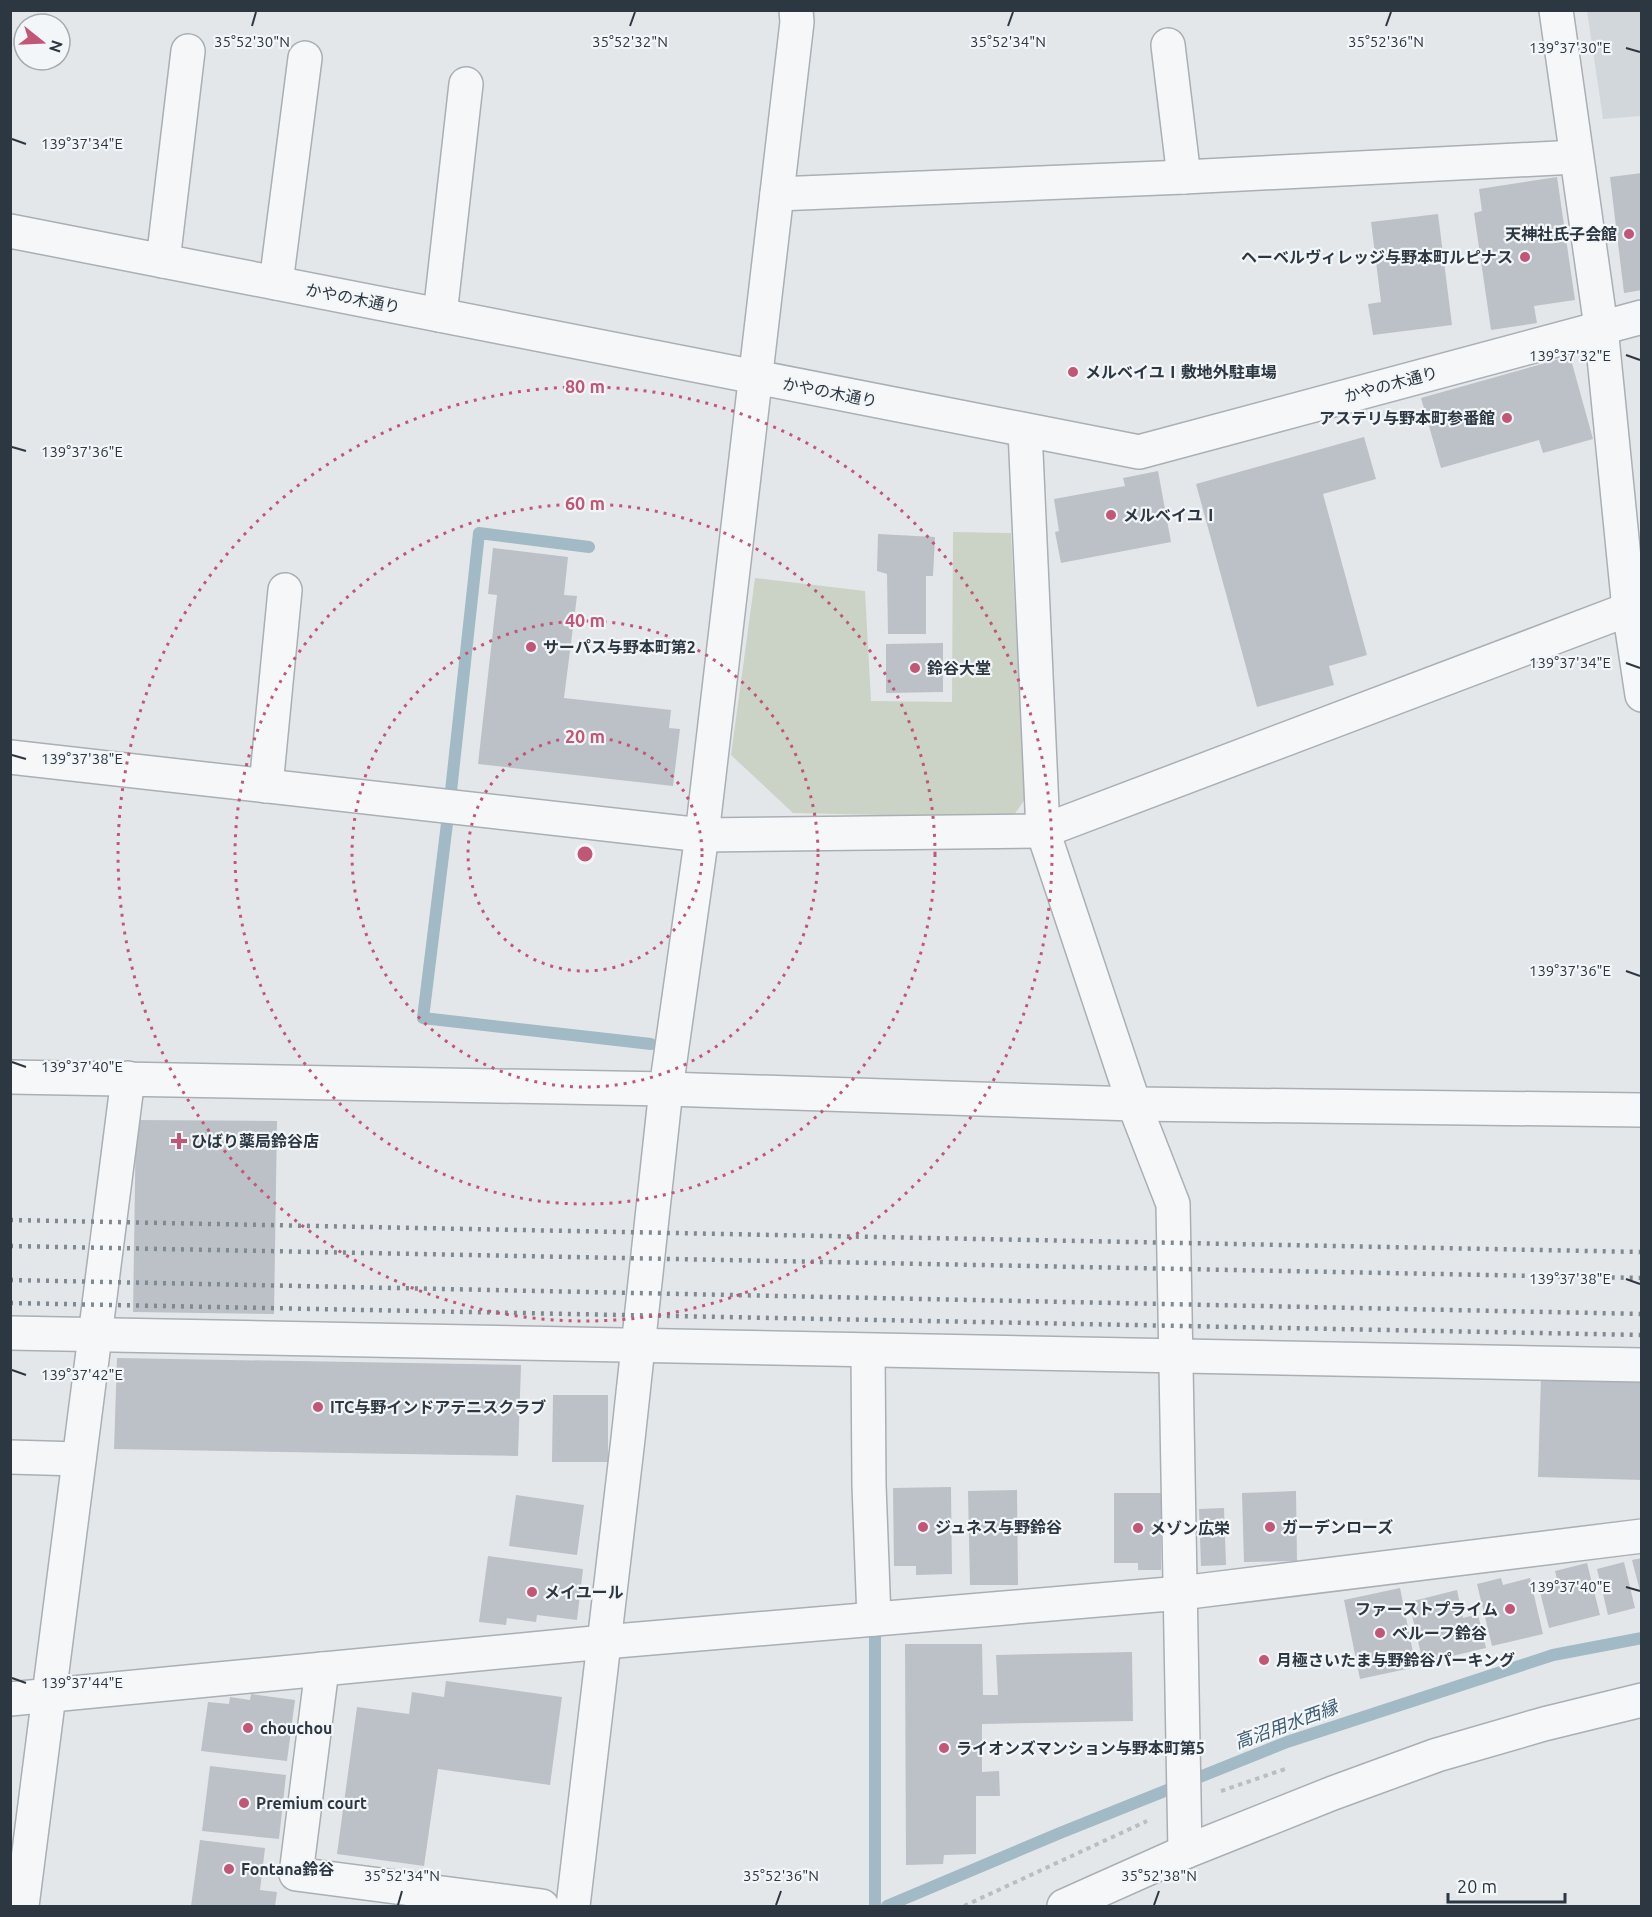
<svg xmlns="http://www.w3.org/2000/svg" width="1652" height="1917" font-family="Ubuntu,'Noto Sans JP',sans-serif">
<style>
.built{fill:#d2d7dc}
.green{fill:#cbd3c6}
.lines{fill:none;stroke-linecap:round;stroke-linejoin:round}
.stream{stroke:#a2b9c6;stroke-width:12}
.building{fill:#bbc1c7}
.minor-casing{stroke:#a9afb4;stroke-width:36}
.path{stroke:#babdc2;stroke-width:4;stroke-dasharray:4.5 4.5;stroke-linecap:butt}
.minor{stroke:#f6f7f9;stroke-width:33}
.rail{stroke:#7e8992;stroke-width:4.5;stroke-dasharray:3 6;stroke-linecap:butt}
.ticks{fill:none;stroke:#2d3741;stroke-width:2}
.ring{fill:none;stroke:#c25676;stroke-width:3;stroke-dasharray:3 6}
.poi-dot{fill:#c25676;stroke:#f3f6f8;stroke-width:2}
.labels{text-anchor:middle;stroke-width:4.5;stroke-linejoin:round;paint-order:stroke}
.poi-label{font-size:16px;font-weight:bold;fill:#2d3741;stroke:#f3f6f8;text-anchor:start}
.street-label{font-size:16px;fill:#2d3741;stroke:#f3f6f8}
.water-label{font-size:18px;font-style:italic;fill:#3b5b71;stroke:#f3f6f8}
.ticks-label{font-size:15px;text-anchor:middle;fill:#2d3741;stroke:#f3f6f8;stroke-width:4.5;stroke-linejoin:round;paint-order:stroke}
.centre{fill:#c25676;stroke:#f3f6f8;stroke-width:3}
.ring-label{font-size:18px;text-anchor:middle;font-weight:bold;fill:#c25676;stroke:#f3f6f8;stroke-width:4.5;stroke-linejoin:round;paint-order:stroke}
</style>
<rect width="100%" height="100%" fill="#e4e7ea"/>
<polygon class="built" points="1587,11 1641,11 1641,116 1603,119"/>
<polygon class="green" points="953,532 1011,533 1025,799 1012,818 793,813 731,755 755,578 865,591 871,701 952,702"/>
<g class="lines">
<g class="stream">
<polyline points="589,547 479,533 451,791 423,1018 651,1044"/>
<polyline points="875,1631 875,1906"/>
<polyline points="887,1906 1060,1833 1287,1742 1553,1655 1642,1638"/>
</g>
</g>
<g class="building">
<polygon points="1642,173 1642,290 1624,293 1610,177"/>
<polygon points="1557,177 1575,300 1534,306 1537,323 1491,330 1474,213 1482,211 1479,189"/>
<polygon points="1438,214 1452,325 1373,335 1368,304 1381,302 1371,222"/>
<polygon points="1570,356 1593,439 1543,453 1539,440 1441,468 1421,398"/>
<polygon points="1364,437 1376,479 1323,494 1367,655 1329,666 1334,685 1257,707 1196,484"/>
<polygon points="1158,471 1171,542 1061,563 1055,532 1059,531 1054,499 1125,486 1123,478"/>
<polygon points="878,534 935,537 933,576 926,576 926,634 888,634 887,574 877,571"/>
<polygon points="493,548 568,557 564,595 577,596 564,698 671,710 669,728 680,729 673,786 478,764 497,595 488,594"/>
<polygon points="943,643 943,692 886,693 886,644"/>
<polygon points="136,1120 277,1121 274,1314 133,1312"/>
<polygon points="117,1358 521,1365 518,1456 114,1449"/>
<polygon points="1541,1376 1642,1380 1642,1480 1538,1477"/>
<polygon points="553,1395 608,1395 608,1462 552,1462"/>
<polygon points="951,1487 952,1574 916,1575 916,1566 894,1566 893,1488"/>
<polygon points="1017,1490 1018,1585 970,1585 968,1491"/>
<polygon points="1296,1491 1297,1561 1244,1562 1242,1493"/>
<polygon points="1114,1493 1161,1493 1161,1570 1138,1570 1138,1563 1114,1563"/>
<polygon points="516,1495 584,1505 577,1555 509,1546"/>
<polygon points="1224,1508 1226,1565 1201,1566 1199,1509"/>
<polygon points="488,1556 583,1569 577,1620 537,1615 536,1622 507,1618 506,1625 479,1622"/>
<polygon points="1642,1558 1642,1594 1641,1595 1632,1560"/>
<polygon points="1624,1562 1635,1608 1608,1615 1597,1569"/>
<polygon points="1587,1563 1600,1615 1549,1628 1539,1588 1558,1583 1555,1571"/>
<polygon points="1501,1578 1503,1585 1530,1578 1543,1634 1492,1646 1477,1584"/>
<polygon points="1400,1588 1416,1667 1360,1679 1344,1600"/>
<polygon points="1457,1590 1463,1618 1478,1614 1486,1648 1423,1663 1409,1602"/>
<polygon points="905,1644 982,1644 983,1695 998,1695 996,1655 1132,1652 1133,1721 982,1724 982,1772 999,1771 1000,1796 976,1796 976,1854 944,1855 943,1864 906,1865"/>
<polygon points="446,1681 562,1697 550,1785 438,1769 424,1866 337,1854 357,1707 409,1714 412,1692 444,1697"/>
<polygon points="251,1694 295,1700 287,1761 201,1751 208,1702 229,1704 230,1697 250,1700"/>
<polygon points="210,1766 286,1775 279,1839 202,1831"/>
<polygon points="200,1840 265,1848 260,1890 277,1892 275,1906 191,1906"/>
</g>
<g class="lines">
<g class="minor-casing">
<g id="minor">
<polyline points="1556,10 1601,327 1629,609 1642,695"/>
<polyline points="1168,45 1184,177"/>
<polyline points="777,194 1184,177 1576,157"/>
<polyline points="10,231 1139,452 1642,317"/>
<polyline points="163,261 188,51"/>
<polyline points="276,283 305,58"/>
<polyline points="440,315 466,84"/>
<polyline points="1025,430 1043,831 1134,1104 1173,1204 1185,1852"/>
<polyline points="10,757 702,835 1043,831 1629,609 1642,610"/>
<polyline points="266,786 285,590"/>
<polyline points="10,1077 666,1089 1134,1104 1642,1110"/>
<polyline points="10,1333 1642,1365"/>
<polyline points="868,1351 869,1485 874,1619"/>
<polyline points="10,1457 79,1459"/>
<polyline points="322,1669 296,1874 542,1906"/>
<polyline points="10,1699 604,1642 1181,1593 1642,1536"/>
<polyline points="22,1906 128,1078"/>
<polyline points="573,1906 628,1439 666,1089 702,835 797,22 796,10"/>
<polyline points="1064,1906 1185,1852 1333,1793 1437,1755 1544,1724 1642,1700"/>
</g>
</g>
<g class="path">
<polyline points="1221,1791 1288,1768"/>
<polyline points="964,1906 1147,1821"/>
</g>
<use href="#minor" class="minor"/>
<g class="rail">
<polyline points="10,1220 1642,1252"/>
<polyline points="10,1246 1642,1278"/>
<polyline points="10,1280 1642,1314"/>
<polyline points="10,1303 1642,1335"/>
</g>
</g>
<path class="ticks" d="M252 26 256 12M630 26 635 12M1008 26 1013 12M1386 26 1391 12M1626 48 1640 52M12 139 26 144M1626 355 1640 360M12 447 26 451M1626 663 1640 668M12 755 26 759M1626 971 1640 976M12 1062 26 1067M1626 1279 1640 1284M12 1370 26 1375M1626 1587 1640 1591M12 1678 26 1683M398 1905 402 1891M776 1905 781 1891M1154 1905 1159 1891"/>
<g class="ring">
<circle cx="585" cy="854" r="117"/>
<circle cx="585" cy="854" r="233"/>
<circle cx="585" cy="854" r="350"/>
<circle cx="585" cy="854" r="467"/>
</g>
<g class="poi-dot">
<circle cx="1629" cy="234" r="6"/>
<circle cx="1525" cy="257" r="6"/>
<circle cx="1073" cy="372" r="6"/>
<circle cx="1507" cy="418" r="6"/>
<circle cx="1111" cy="515" r="6"/>
<circle cx="531" cy="647" r="6"/>
<circle cx="915" cy="668" r="6"/>
<path d="M176 1132h6v6h6v6h-6v6h-6v-6h-6v-6h6z"/>
<circle cx="318" cy="1407" r="6"/>
<circle cx="923" cy="1527" r="6"/>
<circle cx="1270" cy="1527" r="6"/>
<circle cx="1138" cy="1528" r="6"/>
<circle cx="532" cy="1592" r="6"/>
<circle cx="1510" cy="1609" r="6"/>
<circle cx="1380" cy="1633" r="6"/>
<circle cx="1264" cy="1660" r="6"/>
<circle cx="248" cy="1728" r="6"/>
<circle cx="944" cy="1748" r="6"/>
<circle cx="244" cy="1803" r="6"/>
<circle cx="229" cy="1869" r="6"/>
</g>
<g class="labels">
<g class="poi-label">
<text x="1617" y="240" text-anchor="end">天神社氏子会館</text>
<text x="1513" y="263" text-anchor="end">ヘーベルヴィレッジ与野本町ルピナス</text>
<text x="1085" y="378">メルベイユⅠ敷地外駐車場</text>
<text x="1495" y="424" text-anchor="end">アステリ与野本町参番館</text>
<text x="1123" y="521">メルベイユⅠ</text>
<text x="543" y="653">サーパス与野本町第2</text>
<text x="927" y="674">鈴谷大堂</text>
<text x="191" y="1147">ひばり薬局鈴谷店</text>
<text x="330" y="1413">ITC与野インドアテニスクラブ</text>
<text x="935" y="1533">ジュネス与野鈴谷</text>
<text x="1282" y="1533">ガーデンローズ</text>
<text x="1150" y="1534">メゾン広栄</text>
<text x="544" y="1598">メイユール</text>
<text x="1498" y="1615" text-anchor="end">ファーストプライム</text>
<text x="1392" y="1639">ベルーフ鈴谷</text>
<text x="1276" y="1666">月極さいたま与野鈴谷パーキング</text>
<text x="260" y="1734">chouchou</text>
<text x="956" y="1754">ライオンズマンション与野本町第5</text>
<text x="256" y="1809">Premium court</text>
<text x="241" y="1875">Fontana鈴谷</text>
</g>
<g class="street-label">
<text transform="translate(353 298) rotate(11)" y="6">かやの木通り</text>
<text transform="translate(1391 384) rotate(-15)" y="6">かやの木通り</text>
<text transform="translate(830 392) rotate(11)" y="6">かやの木通り</text>
</g>
<g class="water-label">
<text transform="translate(1286 1725) rotate(-20)" y="6">高沼用水西縁</text>
</g>
</g>
<g class="ticks-label">
<text x="252" y="47">35°52'30"N</text>
<text x="630" y="47">35°52'32"N</text>
<text x="1008" y="47">35°52'34"N</text>
<text x="1386" y="47">35°52'36"N</text>
<text x="1570" y="53">139°37'30"E</text>
<text x="82" y="149">139°37'34"E</text>
<text x="1570" y="361">139°37'32"E</text>
<text x="82" y="457">139°37'36"E</text>
<text x="1570" y="668">139°37'34"E</text>
<text x="82" y="764">139°37'38"E</text>
<text x="1570" y="976">139°37'36"E</text>
<text x="82" y="1072">139°37'40"E</text>
<text x="1570" y="1284">139°37'38"E</text>
<text x="82" y="1380">139°37'42"E</text>
<text x="1570" y="1592">139°37'40"E</text>
<text x="82" y="1688">139°37'44"E</text>
<text x="402" y="1881">35°52'34"N</text>
<text x="781" y="1881">35°52'36"N</text>
<text x="1159" y="1881">35°52'38"N</text>
</g>
<circle cx="585" cy="854" r="9" class="centre"/>
<g class="ring-label">
<text x="585" y="393">80 m</text>
<text x="585" y="510">60 m</text>
<text x="585" y="627">40 m</text>
<text x="585" y="743">20 m</text>
</g>
<rect width="1652" height="1917" fill="none" stroke="#2d3741" stroke-width="24"/>
<g transform="translate(42 42) rotate(108)"><circle r="28" fill="#f3f6f8" stroke="#a4aaaf" stroke-width="1.5"/>
<path d="M0-4.5L10 22L0 15L-10 22Z" fill="#c25676"/>
<text y="-9" font-size="16" font-weight="bold" text-anchor="middle" fill="#2d3741">N</text>
</g>
<path d="M1448 1893v9h117v-9" fill="none" stroke="#2d3741" stroke-width="3"/>
<text x="1457" y="1893" font-size="18" fill="#2d3741" stroke="#f3f6f8" stroke-width="4.5" paint-order="stroke">20 m</text>
</svg>
